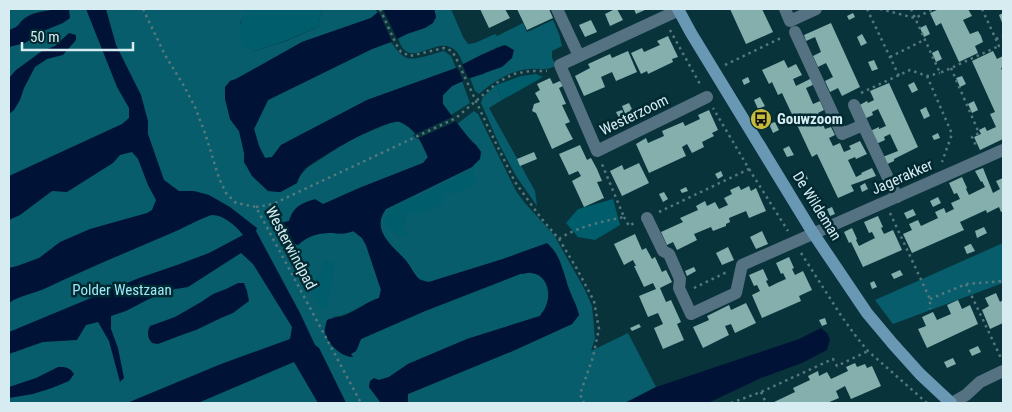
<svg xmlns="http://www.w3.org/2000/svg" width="1012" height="412" font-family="'Roboto Condensed',sans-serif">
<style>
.green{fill:#075d6b}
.forest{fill:#005d6c}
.water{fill:#001337}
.pier{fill:#09333b}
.building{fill:#84afad}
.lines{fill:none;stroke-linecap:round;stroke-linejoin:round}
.path{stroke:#55787f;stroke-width:2.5;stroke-dasharray:2.5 4;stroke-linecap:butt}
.street{stroke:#557283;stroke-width:12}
.secondary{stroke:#6998b4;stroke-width:12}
.labels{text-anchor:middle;stroke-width:5;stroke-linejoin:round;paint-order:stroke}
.street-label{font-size:15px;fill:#d7ecf1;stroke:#002931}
.poi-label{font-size:15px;font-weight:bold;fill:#d7ecf1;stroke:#002931;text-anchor:start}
.park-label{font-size:15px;fill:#9fe9f9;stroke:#002931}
</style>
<rect width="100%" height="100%" fill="#09333b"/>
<g class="green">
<path d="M9 9H248L240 23 254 51 284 42 318 27 322 9H376L377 13 371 18 302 42 236 79 230 81 228 109 230 119 239 131 242 140 244 153V162L268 191 281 192 297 183 299 177 307 168 339 147 354 138 390 123 398 121C416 130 421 140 428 158L423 163C377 181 332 199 289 221L282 239 298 245C306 237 317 233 329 233 339 233 343 235 354 231L362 238 366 245 381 290 379 298C363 303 350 316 333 317L353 357 351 354 356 351 361 339 425 311 520 274C523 274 528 272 532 273 547 275 551 293 546 306 545 309 542 313 540 316L467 339 408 364 389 377 379 380 369 387 381 403H346L319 348 342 403H9Z"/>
<path d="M434 9H451L463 37 468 44 475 43 495 34 497 36 523 23 527 32 553 20 559 34 562 46 552 51V58L556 65C545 72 541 68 529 69 509 71 494 81 479 94L475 91 470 78 484 74 505 45 498 47 463 64C461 58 458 51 452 48 433 37 408 72 398 38L436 17Z"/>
<path d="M391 42C395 47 399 54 405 57 413 62 435 53 444 51L451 56 456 68 367 100 281 145 272 157 265 158 259 146 254 129 268 100 372 49Z"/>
<polygon points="462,81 470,103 451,115 443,104 443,95 452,86"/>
<polygon points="496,85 502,100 489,108 535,191 537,206 516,176 499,144 481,103 483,97"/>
<path d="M474 111 478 114 516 191 524 202 554 235 585 290 592 306 595 339 591 351 628 333 656 387 625 403H408V394L515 350 572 324 579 315 576 305 569 290 564 272 539 246 503 259 429 282C425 281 421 281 418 278 414 274 411 267 407 262 398 250 380 239 380 223 380 218 383 213 386 209L472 167 481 152C475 143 464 133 457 124Z"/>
<polygon points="1003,243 1003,283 893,324 875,300"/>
</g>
<g class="forest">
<path d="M247 9H322L318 27 283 42 254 51 242 46C237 30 239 24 247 9Z"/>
<polygon points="536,74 543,77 502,100 496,85 521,76"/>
<path d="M473 170 476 184 460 192 445 194 442 204 416 215 408 212 404 227 409 238C395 236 392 232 384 221L392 209Z"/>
<polygon points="613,199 620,225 595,240 578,237 566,223 578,209"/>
<polygon points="325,259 335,265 327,307 322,309 311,292"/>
</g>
<g class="water">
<path d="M56 9H69L70 18 63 23 41 32 25 43 9 47V30C21 26 17 24 25 18 33 12 46 11 56 9Z"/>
<path d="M86 9H106L116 45 141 95 148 121V134L164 180 179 191H194L209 195 230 207 257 228 256 231 300 313 315 345 319 348 346 403H318L294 362 198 403H127L221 364 290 339 292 327 253 264 241 253 188 287 170 290 149 299 126 311 111 316V329L118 348 124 378 120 382 109 341 98 322 86 325 77 340 43 342 9 354V332L139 278 177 265 209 253 243 235C236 226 224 215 212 215 206 216 181 229 174 232 130 251 86 269 44 289 32 294 19 296 9 303V268L17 266 39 258 60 242 90 229 147 213 152 210 156 200 148 185 138 159 132 152 120 155 113 163 67 192 52 191 20 215 9 220V176L122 124 129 118V108L117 87Z"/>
<path d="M386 9H434L436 17 433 23 425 28 407 34 391 42 372 49 268 100 254 129 259 146 265 158 272 157 281 145 367 100 456 68 481 55 505 45 514 50 512 58 502 67 470 78 452 86 443 95V104L451 115 471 141 476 145 481 152 480 159 472 167 386 209C381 216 379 222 382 231 386 243 399 252 407 262 411 267 414 274 418 278 421 281 425 281 429 282L503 259 547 243C562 256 562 271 569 289 572 298 577 306 579 315L572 324 515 350 408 394V403H381L369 387 370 381 374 378 379 380 389 377 408 364 467 339 540 316C542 313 545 309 546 306 552 293 547 275 532 273 528 272 523 274 520 274L425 311 361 339 356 351 351 354 353 357C341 357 328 344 325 333 324 329 326 324 327 320 333 317 340 318 346 315 358 310 366 302 379 298L381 290 366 245 362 238 353 231C343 235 339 233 329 233 317 233 306 237 298 245L282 239 278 235 280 223 289 221C294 206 300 204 315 199L323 204 359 188 423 163 428 157C422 144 416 128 400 122 386 118 320 157 307 167 302 171 299 177 297 183L280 192 268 191 252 176 244 162V153L239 131 230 119 225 99V87L230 81 236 79 302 42 371 18 377 13Z"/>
<polygon points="69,33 76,35 76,40 63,55 47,59 35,67 24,88 20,100 14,110 9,114 9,78 16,70 27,62 42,51 55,46"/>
<path d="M238 283H244L247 291 249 301 233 313 221 318 196 330 179 336 158 344 152 343C147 337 147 332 150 326L175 317 201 302 213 294 226 289Z"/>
<polygon points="821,328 827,333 830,339 827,350 802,363 761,378 708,403 625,403 656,387 799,339"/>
<path d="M58 367C65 367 70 367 74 374L69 381 52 388 33 394 9 398V387L36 378Z"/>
</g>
<g class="pier">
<polygon points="383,9 398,41 393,44 378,10"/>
<polygon points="461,62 470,81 464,83 456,65"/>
<polygon points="454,116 457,121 417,139 413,135"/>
</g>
<g class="building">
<polygon points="480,9 505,9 510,18 489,28"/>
<polygon points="517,9 549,9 553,18 527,30"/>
<polygon points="615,9 617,9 623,20 610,26 605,14"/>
<polygon points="634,9 647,9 636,14"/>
<polygon points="730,9 762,9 773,32 746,44"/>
<polygon points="939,9 968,9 972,16 963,20 970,34 978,31 981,36 983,42 975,46 978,53 959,62 941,23 936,26 930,13"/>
<polygon points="853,13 855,17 849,20 847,16"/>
<polygon points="1003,13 1003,25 999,15"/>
<polygon points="591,20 597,32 585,37 579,25"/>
<polygon points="831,23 860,87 842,96 838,88 830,92 825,81 833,77 826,63 818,67 813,56 821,52 815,37 806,41 804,35"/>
<polygon points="926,25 930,34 924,37 920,28"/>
<polygon points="862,34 867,43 861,46 857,37"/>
<polygon points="668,36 678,57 672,59 673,62 648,74 647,71 641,74 631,53 642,48 644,52 660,45 657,41"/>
<polygon points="938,50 942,59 936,62 932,53"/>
<polygon points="628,51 637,72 616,81 612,72 601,77 605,87 584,96 575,76 590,68 588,64 610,54 612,58"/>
<polygon points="993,51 997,59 1003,56 1003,67 1001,68 1003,72 1003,139 980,150 974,137 981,134 979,130 985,127 987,131 996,127 990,114 995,112 972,61"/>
<polygon points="784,60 788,68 796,64 802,75 793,79 796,86 812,78 815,84 806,88 813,104 820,101 824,110 818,113 825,129 831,127 835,135 829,138 833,146 840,143 844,152 851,149 849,146 860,141 867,154 856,159 855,157 848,160 856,177 862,174 861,173 872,168 876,176 851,185 854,191 838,198 817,154 812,157 782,93 778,95 772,82 769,84 762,70"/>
<polygon points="874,60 878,69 872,71 868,62"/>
<polygon points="962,76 966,84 960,87 956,78"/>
<polygon points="748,77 750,82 744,85 742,80"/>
<polygon points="550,78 553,84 560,81 563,86 559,88 566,104 562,105 570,122 565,124 573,139 552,149 536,113 532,111 534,104 540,102 535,93 540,90 537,84"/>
<polygon points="914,82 918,90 912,93 908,85"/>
<polygon points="889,83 918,147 894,159 894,161 883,166 880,158 898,151 890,134 884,137 885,140 874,145 868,132 879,127 879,129 886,126 878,109 872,112 873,115 862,120 856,107 867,101 868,103 874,100 870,91"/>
<polygon points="760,97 765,106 758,109 754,100"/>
<polygon points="974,101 978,110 972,113 968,104"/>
<polygon points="629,103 632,109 630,110 632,113 626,116 622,106"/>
<polygon points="926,107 930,116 924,119 920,110"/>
<polygon points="622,110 625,116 619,118 616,112"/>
<polygon points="709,110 718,130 712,133 714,136 702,142 704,147 692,153 687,144 682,147 686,156 649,173 636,144 646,138 648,143 664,136 662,131 683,122 685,126 700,119 698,115"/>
<polygon points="775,122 779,130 773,133 769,124"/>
<polygon points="938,133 940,138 934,140 932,136"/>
<polygon points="580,145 587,160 591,158 597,169 602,181 597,182 604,198 584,207 572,181 581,176 578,171 569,175 559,154"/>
<polygon points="789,146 794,155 787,157 783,149"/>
<polygon points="534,152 537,159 520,166 517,159"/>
<polygon points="639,163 649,183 622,196 610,171 622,165 624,170"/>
<polygon points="983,168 993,193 1000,189 996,181 1003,178 1003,211 1001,212 999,207 987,213 986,210 960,222 964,230 912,253 903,234 912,230 909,224 918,220 921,226 938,218 935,212 944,208 946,213 954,209 951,203 960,199 957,193 954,194 949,183 962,177 967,188 966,189 969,195 985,187 982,181 981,182 975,171"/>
<polygon points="804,170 808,179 802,182 798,173"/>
<polygon points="721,171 723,176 718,179 715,174"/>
<polygon points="865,183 868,189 862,192 860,186"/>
<polygon points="739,186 741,190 749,186 751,191 756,188 766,211 749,218 746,211 729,218 730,222 726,224 726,226 713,231 711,227 694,234 697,240 677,250 673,242 667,245 661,232 683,222 680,218 698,210 696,206 705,201 707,206 715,202 719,209 728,205 724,198 732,194 730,190"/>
<polygon points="686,187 688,191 682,193 680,190"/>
<polygon points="664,192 668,199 663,202 659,194"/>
<polygon points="819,194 821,199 815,202 813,197"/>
<polygon points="938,197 941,203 933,207 930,201"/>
<polygon points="832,207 835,214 830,216 827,209"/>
<polygon points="913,209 916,215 907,219 904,213"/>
<polygon points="878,216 883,227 881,228 884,234 893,230 902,250 863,267 851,242 849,243 844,232 852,228 857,239 856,240 859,246 875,238 872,232 869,233 864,222"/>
<polygon points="984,227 987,233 977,238 975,231"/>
<polygon points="762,231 768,244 756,249 750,237"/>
<polygon points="635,234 642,250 646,248 652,259 655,257 662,272 666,270 672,282 660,288 666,302 671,300 681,322 677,324 684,340 663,349 654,328 663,324 658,313 648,317 639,296 656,289 653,283 644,287 634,266 636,266 633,260 624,265 614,244"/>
<polygon points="970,244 971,244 975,251 967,254 964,247"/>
<polygon points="728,247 734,260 722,265 716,253"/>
<polygon points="789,257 794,268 792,269 795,275 803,271 812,290 799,296 801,301 762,318 752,295 760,291 757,285 754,286 749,275 763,269 768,280 766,281 769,287 777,283 786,279 783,273 781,274 776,263"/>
<polygon points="694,267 696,271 687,276 685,271"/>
<polygon points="900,270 903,275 894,279 891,274"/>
<polygon points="874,281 877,287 872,289 870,283"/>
<polygon points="996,293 1000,302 1003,300 1003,323 990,329 982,310 989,306 985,298"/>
<polygon points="958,300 962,309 970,305 978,324 927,348 918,329 926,326 922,317 933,312 937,320 951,314 947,305"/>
<polygon points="746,303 756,323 735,333 731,324 725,326 729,335 703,348 693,327 709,320 707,316 729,305 731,310"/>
<polygon points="825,318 827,324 822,326 819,320"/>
<polygon points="639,324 641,327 632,331 630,328"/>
<polygon points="978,346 981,352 972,356 969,350"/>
<polygon points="953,358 956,364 947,368 944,362"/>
<polygon points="855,363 857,367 865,364 867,368 872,366 881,386 851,399 845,386 836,391 839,398 827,403 811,403 811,402 808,403 772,403 795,392 793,388 810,380 808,376 818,371 819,376 827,372 831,379 848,371 846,367"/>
</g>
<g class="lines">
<g class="path">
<polyline points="143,9 165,55 184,86 195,107 205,133 219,178 226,193 236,203 256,207 361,403"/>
<polyline points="380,9 396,44 401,52 410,56 444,48 452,51 456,58 487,125 515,182 541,218 559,239 577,269 594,301 599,329 593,357 580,394 584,403"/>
<polyline points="867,9 899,76"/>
<polyline points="880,9 915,18 934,9"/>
<polyline points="911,9 940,73 999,46"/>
<polyline points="982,9 999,46 1003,44"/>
<polyline points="670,30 701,86"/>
<polyline points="996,39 1003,36"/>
<polyline points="890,57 924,40"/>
<polyline points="725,65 783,37"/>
<polyline points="951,68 979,133 972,137 977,148"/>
<polyline points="927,76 952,134 942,162"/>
<polyline points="861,93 910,70 927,76 940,73"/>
<polyline points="749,169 788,231"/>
<polyline points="256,207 273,204 456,118 498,82 514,74 530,71 547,71"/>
<polyline points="659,212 749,169 713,108"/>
<polyline points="890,213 930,299 930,309"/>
<polyline points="624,217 629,226 634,223"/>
<path d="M559 239C579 226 601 222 624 217L602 164"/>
<polyline points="801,253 842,317 858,339 868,351 927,403"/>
<polyline points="966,284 1003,281"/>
<polyline points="694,288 727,272"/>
<polyline points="930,299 966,284 1001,358"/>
<polyline points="761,392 766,403"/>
<polyline points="731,403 761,392 833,359 837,366 868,351"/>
</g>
<g class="street">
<polyline points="557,9 579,56"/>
<polyline points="785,9 790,21 816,9"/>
<polyline points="679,10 560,65 597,151 707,97"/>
<polyline points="795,32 842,134 863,125 897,197"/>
<polyline points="854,105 863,125"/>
<polyline points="647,218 663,251 669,254 680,279 679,288 691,314 736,293 742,265 1003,150"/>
<polyline points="952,403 966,395 980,382 1003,371"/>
</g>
<polyline class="secondary" points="678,9 691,33 813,233 867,313 893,344 920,374 951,403"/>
</g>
<defs>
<g id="bus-disc" transform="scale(1.125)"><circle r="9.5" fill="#c5bc3d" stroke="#002931"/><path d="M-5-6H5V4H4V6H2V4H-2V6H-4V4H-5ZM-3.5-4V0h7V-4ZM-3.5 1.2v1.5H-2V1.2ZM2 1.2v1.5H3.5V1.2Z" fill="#111"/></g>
</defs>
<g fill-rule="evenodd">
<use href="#bus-disc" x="761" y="119"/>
</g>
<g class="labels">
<g class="street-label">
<text transform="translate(634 115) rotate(-26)" y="5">Westerzoom</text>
<text transform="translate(902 177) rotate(-24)" y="5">Jagerakker</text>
<text transform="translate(817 206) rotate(58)" y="5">De Wildeman</text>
<text transform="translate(291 248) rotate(62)" y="5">Westerwindpad</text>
</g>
<g class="poi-label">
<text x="777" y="124">Gouwzoom</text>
</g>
<g class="park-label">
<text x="122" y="295">Polder Westzaan</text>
</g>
</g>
<rect width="1012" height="412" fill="none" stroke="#d7ecf1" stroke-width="20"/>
<path d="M22 42v8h111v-8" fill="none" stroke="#d7ecf1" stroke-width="2.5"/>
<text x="30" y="42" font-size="15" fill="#d7ecf1" stroke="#002931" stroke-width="4" paint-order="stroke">50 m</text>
</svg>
